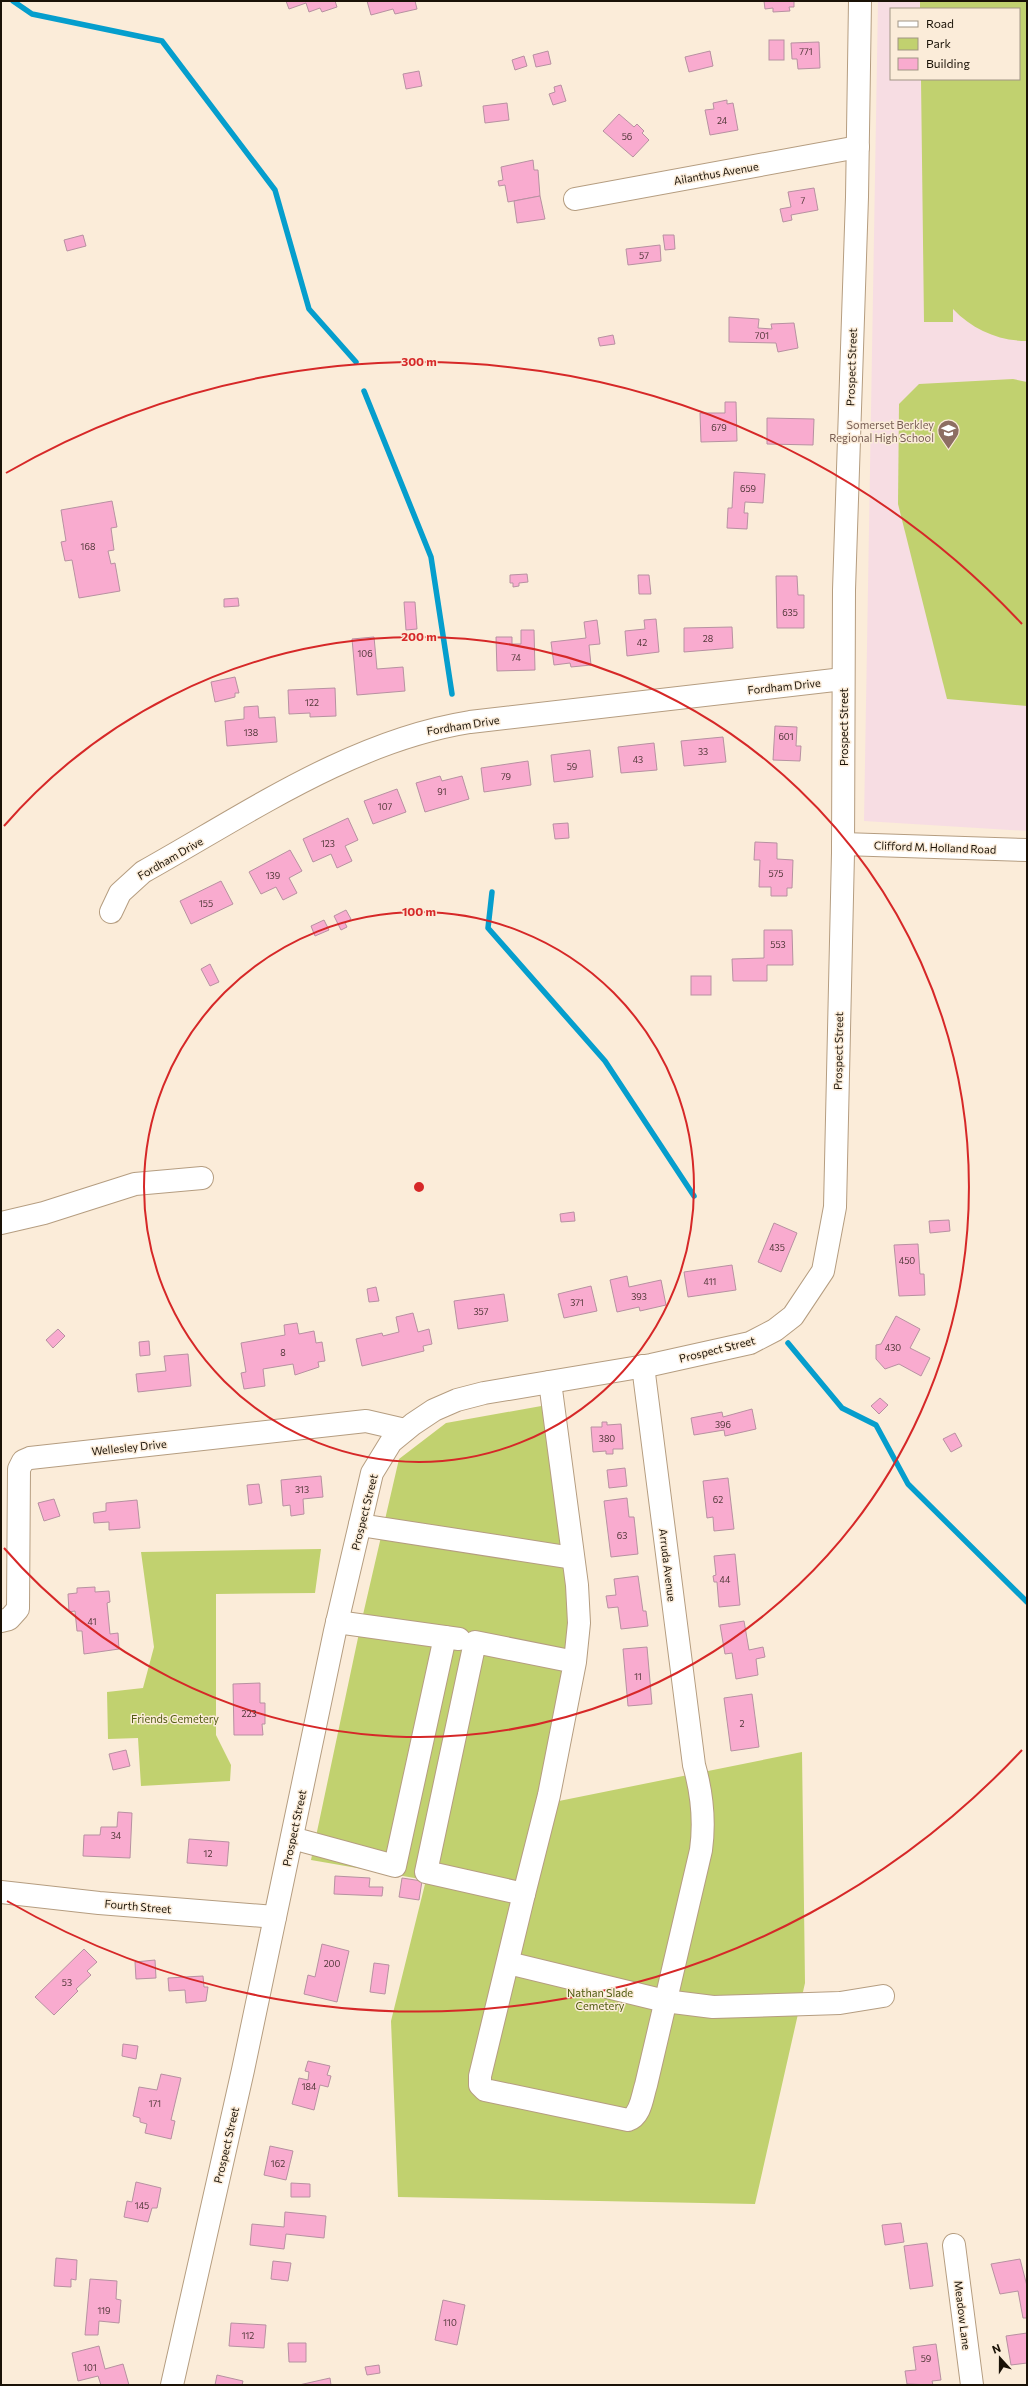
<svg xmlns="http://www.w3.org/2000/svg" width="1028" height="2386" viewBox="0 0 1028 2386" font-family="Commissioner,sans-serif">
  <rect width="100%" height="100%" fill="#fbecd9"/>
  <path fill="#f7dde3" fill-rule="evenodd" d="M878 1H1027V831L864 821ZM891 9H1019V79H891Z"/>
  <g fill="#c1d16f">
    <path d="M920 1H1027V341C999 341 973 330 953 309V322H924L921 79H1019V9H920Z"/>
    <path d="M1013 379 1027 382V706L947 699 898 504 899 404 919 384Z"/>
    <path d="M558 1403 584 1609 587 1656 554 1802 802 1752 805 1983 755 2204 398 2197 391 2021 426 1880 311 1860 362 1619 399 1459 446 1423Z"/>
    <path d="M321 1549 315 1593 216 1594V1735L231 1765 230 1781 141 1786 138 1738 108 1739 107 1692 143 1688 154 1647 141 1552Z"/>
  </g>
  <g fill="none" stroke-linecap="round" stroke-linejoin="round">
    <g stroke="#059ecd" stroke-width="5.5">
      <path d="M13 1 32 14 162 41 275 190 309 309 356 362"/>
      <path d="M364 391 431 557 452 694"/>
      <path d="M492 892 488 928 605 1061 694 1196"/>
      <path d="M788 1343 842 1408 876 1425 908 1484 1027 1602"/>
    </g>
  </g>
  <g fill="#f9abcf" stroke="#b791a1">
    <path d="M286 1H335L337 7 322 12 320 8 309 12 306 3 289 9Z"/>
    <path d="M367 1H415L417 9 395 14 393 9 371 15Z"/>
    <path d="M764 1H794V7H789L790 11 773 12V8L765 9Z"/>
    <rect x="769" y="40" width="15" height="20"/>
    <path d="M819 42 820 68 798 69 797 59H792L791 43Z"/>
    <path d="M548 51 551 64 536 67 533 55Z"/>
    <path d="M710 51 713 66 689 72 685 57Z"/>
    <path d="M524 56 527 66 515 70 512 60Z"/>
    <path d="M419 71 422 86 406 89 403 74Z"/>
    <path d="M561 85 566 101 553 105 549 94 555 92 554 87Z"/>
    <path d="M727 100V104L733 103 738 130 710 135 705 110 714 109 713 103Z"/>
    <path d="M507 103 509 120 485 123 483 106Z"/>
    <path d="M619 114 634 127 637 124 644 131 642 133 649 140 633 157 603 131Z"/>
    <path d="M533 160 534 170H538L540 196 508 202 505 185 499 186 498 181 503 180 501 167Z"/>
    <path d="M814 188 818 210 791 215 792 220 783 222 780 209 791 207 788 192Z"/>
    <path d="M540 196 545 219 517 223 514 201Z"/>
    <path d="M83 235 86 246 67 251 64 240Z"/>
    <path d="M663 235H674L675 249 665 250Z"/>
    <path d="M660 245 661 261 628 265 626 249Z"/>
    <path d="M729 317 759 319 758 328 772 329 771 324 794 323 798 348 778 352 776 343 729 342Z"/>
    <path d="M613 335 615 344 600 346 598 338Z"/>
    <path d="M725 402H736L737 441 701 442 700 413H725Z"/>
    <path d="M767 418 814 419 813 445 767 444Z"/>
    <path d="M734 472 765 474 763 503 745 502 744 513H748L747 529 727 528 728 508H732Z"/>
    <path d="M112 501 117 527 111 528 114 550 108 551 111 564 115 563 120 591 79 598 72 560 65 561 61 542 66 541 61 510Z"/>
    <path d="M527 574 528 582 519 583V586L513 587V583H510V575Z"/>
    <path d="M638 575H649L651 594H639Z"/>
    <path d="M776 576H797L798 595H804V628H777Z"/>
    <path d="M238 598 239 606 224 607V599Z"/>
    <path d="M404 602H415L417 629 406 630Z"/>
    <path d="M656 619 659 652 627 656 625 631 645 629 644 620Z"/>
    <path d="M597 620 600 644 589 645 591 665 571 667 570 663 554 665 551 642 586 638 584 622Z"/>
    <path d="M732 627 733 648 684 652V628Z"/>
    <path d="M521 630H534L535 670 497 671 496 637H512V644H521Z"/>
    <path d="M374 637 377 669 403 667 405 691 357 695 352 639Z"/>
    <path d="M235 677 239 693H235V697L215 702 211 682Z"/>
    <path d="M335 688 336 716 310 717V713L289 714 288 690Z"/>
    <path d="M258 706 259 718 275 717 277 742 227 746 225 721 244 719V707Z"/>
    <path d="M775 726 797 727 796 746H801L800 761 773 760Z"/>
    <path d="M723 737 726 762 684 766 681 741Z"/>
    <path d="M654 743 657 770 621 773 618 747Z"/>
    <path d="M590 750 593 777 554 782 551 755Z"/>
    <path d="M528 761 531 785 484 792 481 768Z"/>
    <path d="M440 776 442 781 462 776 469 799 425 812 416 783Z"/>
    <path d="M397 789 406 812 373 824 364 801Z"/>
    <path d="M348 818 358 840 345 846 352 861 337 868 331 854 313 862 303 839Z"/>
    <path d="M568 823 569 838 555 839 553 824Z"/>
    <path d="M755 842 777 843V859L793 860 792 888H787V896H771V887H759L760 860H754Z"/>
    <path d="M290 850 302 871 289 878 297 893 283 900 276 887 261 894 249 872Z"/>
    <path d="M221 881 233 904 191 924 180 901Z"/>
    <path d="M346 910 351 919 345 923 347 927 341 930 334 916Z"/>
    <path d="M324 920 329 930 315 936 311 926Z"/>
    <path d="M764 930H792L793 965H767V981H733L732 959 764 958Z"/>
    <path d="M210 964 219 982 210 986 201 969Z"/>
    <rect x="691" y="976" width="20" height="19"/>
    <path d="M574 1212 575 1221 561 1222 560 1214Z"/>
    <path d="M949 1220 950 1231 930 1233 929 1221Z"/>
    <path d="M774 1223 797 1233 781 1272 758 1262Z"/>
    <path d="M918 1244 920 1274H924L925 1295 899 1296 894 1245Z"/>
    <path d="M732 1265 736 1290 688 1297 684 1272Z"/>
    <path d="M627 1276 629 1287 661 1280 666 1305 640 1311 639 1307 617 1312 610 1280Z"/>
    <path d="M591 1286 597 1311 564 1318 558 1294Z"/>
    <path d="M376 1287 379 1301 369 1302 367 1289Z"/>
    <path d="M504 1294 508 1321 458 1329 454 1301Z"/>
    <path d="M413 1313 418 1332 429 1329 432 1344 423 1346 424 1351 362 1366 356 1339 382 1333 383 1336 399 1332 396 1317Z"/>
    <path d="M896 1316 920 1329 910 1348 930 1358 921 1376 899 1364 885 1369 876 1359V1345L881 1344Z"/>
    <path d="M297 1323 299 1334 314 1331 316 1343 322 1342 325 1361 318 1362 319 1367 295 1375 293 1364 263 1369 265 1386 244 1389 241 1373 246 1372 241 1343 285 1335 284 1325Z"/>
    <path d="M58 1329 65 1336 53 1348 46 1340Z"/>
    <path d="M149 1341 150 1355 140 1356 139 1342Z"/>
    <path d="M188 1354 191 1386 138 1392 136 1374 166 1371 164 1356Z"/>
    <path d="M880 1398 888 1405 879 1414 871 1406Z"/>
    <path d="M752 1409 756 1429 725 1436 724 1430 694 1435 691 1418 722 1412 723 1417Z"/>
    <path d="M602 1422H607V1425L621 1424 623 1449H613V1454H606V1451L593 1452 591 1427H602Z"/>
    <path d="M955 1433 962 1446 951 1452 943 1439Z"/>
    <path d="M625 1468 627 1486 609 1488 607 1470Z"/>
    <path d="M321 1476 323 1497 303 1499 304 1514 291 1516 290 1505 283 1506 281 1480Z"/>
    <path d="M728 1478 734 1529 714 1531 713 1517 707 1518 703 1481Z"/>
    <path d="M259 1484 262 1503 249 1505 247 1485Z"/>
    <path d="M627 1498 629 1517H634L638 1554 611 1557 604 1501Z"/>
    <path d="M54 1499 60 1516 44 1521 38 1503Z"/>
    <path d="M137 1500 140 1528 109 1530V1522L94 1523 93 1513 106 1511V1503Z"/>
    <path d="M735 1554 740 1605 719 1607 717 1582H714L713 1576 716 1575 714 1556Z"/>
    <path d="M638 1576 643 1611H646L648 1626 621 1629 618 1607 608 1608 606 1596 616 1595 614 1579Z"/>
    <path d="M95 1587V1592L109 1591 110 1602 107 1603 110 1634 118 1633 119 1649 84 1654 82 1631H77L75 1611 69 1612 68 1594 77 1593V1588Z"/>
    <path d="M744 1621 749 1650 763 1647 765 1657 756 1659 758 1675 736 1679 732 1653 725 1654 720 1625Z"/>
    <path d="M647 1647 652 1704 628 1706 623 1649Z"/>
    <path d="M260 1683V1703H265V1724H262L263 1735H234L233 1684Z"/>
    <path d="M752 1694 759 1747 731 1751 724 1698Z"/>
    <path d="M126 1750 130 1766 113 1770 109 1754Z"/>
    <path d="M118 1812 132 1813 130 1858 83 1856 84 1835H100L101 1827H117Z"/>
    <path d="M189 1839 229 1842 227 1866 187 1863Z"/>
    <path d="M335 1876 370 1878 369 1887H383L382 1896 334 1894Z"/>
    <path d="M402 1878 422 1881 419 1900 399 1897Z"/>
    <path d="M322 1944 349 1951 337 2002 304 1994 308 1975 315 1977Z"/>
    <path d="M84 1949 97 1962 87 1971 91 1975 76 1989 78 1991 54 2015 35 1997Z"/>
    <path d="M155 1960 156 1978 136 1979 135 1962Z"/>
    <path d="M374 1963 389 1965 385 1994 370 1992Z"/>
    <path d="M203 1976 204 1987H208L206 2001 186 2003 185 1990 169 1991 168 1978Z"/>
    <path d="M123 2044 138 2046 136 2059 122 2056Z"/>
    <path d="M308 2061 330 2066 327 2075 331 2076 328 2087 320 2085 314 2110 292 2104 299 2078 308 2080 309 2072 305 2071Z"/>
    <path d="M161 2074 181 2078 171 2120 175 2121 171 2139 145 2133 147 2124 140 2122V2118L133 2116 139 2087 157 2090Z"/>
    <path d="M270 2146 293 2151 286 2180 264 2175Z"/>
    <path d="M136 2182 161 2188 157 2208H152L148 2222 124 2217 127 2201 132 2202Z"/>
    <path d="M291 2183 310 2184V2197H291Z"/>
    <path d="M285 2212 326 2216 324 2238 286 2234 284 2249 250 2245 252 2224 284 2227Z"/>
    <path d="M901 2223 904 2242 885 2245 882 2225Z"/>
    <path d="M927 2243 933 2286 910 2289 904 2246Z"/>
    <path d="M56 2258 77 2260 76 2280 71 2279V2287L54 2286Z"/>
    <path d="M1020 2259 1027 2286V2318H1023L1018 2291 1000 2294 991 2264Z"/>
    <path d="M273 2261 291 2263 288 2281 271 2279Z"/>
    <path d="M90 2279 117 2281 116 2299 121 2300 119 2323 99 2321 98 2335H85Z"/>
    <path d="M443 2300 465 2305 457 2345 435 2340Z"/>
    <path d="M231 2323 266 2325 264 2348 229 2346Z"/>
    <path d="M1027 2333V2363L1011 2365 1006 2336Z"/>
    <path d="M288 2343H306V2362H289Z"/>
    <path d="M936 2344 941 2380 932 2381 933 2385 907 2384 905 2371 916 2370 913 2347Z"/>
    <path d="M99 2346 105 2369 123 2364 129 2385H101L98 2376 78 2381 72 2353Z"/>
    <path d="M379 2365 380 2373 367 2375 365 2367Z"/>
    <path d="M217 2375 243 2381 242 2385H215Z"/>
    <path d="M330 2378 331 2385H299Z"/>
  </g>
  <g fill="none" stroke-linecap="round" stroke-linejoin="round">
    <defs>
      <g id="minor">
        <path d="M575 199 858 147"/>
        <path d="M843 844 1027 850"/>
        <path d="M111 912 120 893 143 872C247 814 351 741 470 722L843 679"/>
        <path d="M1 1223 44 1213 135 1184 202 1178"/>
        <path d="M550 1382 577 1585 579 1623 575 1662 549 1795 524 1894 426 1872 475 1642 575 1662"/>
        <path d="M360 1525 573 1558"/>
        <path d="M1 1621 9 1619 18 1609 19 1469 23 1461 30 1458 366 1421 405 1430"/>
        <path d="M337 1622 459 1639"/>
        <path d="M292 1838 395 1866 445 1637"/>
        <path d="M1 1892 99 1903 275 1917"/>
        <path d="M524 1894 480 2076V2085L485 2090 628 2120C641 2116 642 2097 646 2085L701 1850C705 1821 702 1793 694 1765L643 1366"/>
        <path d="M508 1963 665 2001 713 2007 840 2003 883 1996"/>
        <path d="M954 2245 972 2385"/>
        <path d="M172 2385 243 2070 335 1631 372 1473 391 1442 413 1424 434 1410 457 1400 484 1393 651 1365 750 1343 775 1330 793 1316 823 1271 835 1207 843 853 844 590 857 197 860 1"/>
      </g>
    </defs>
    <use href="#minor" stroke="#b59d80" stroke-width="24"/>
    <use href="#minor" stroke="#fff" stroke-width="22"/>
  </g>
  <g fill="none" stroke="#d62828" stroke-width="2">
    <circle cx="419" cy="1187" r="275"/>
    <path d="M4 826A550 550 0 1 1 4 1548"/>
    <path d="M1022 1750A825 825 0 0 1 7 1901M6 473A825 825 0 0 1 1022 624"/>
  </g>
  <defs>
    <symbol id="school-pin" viewBox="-11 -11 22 30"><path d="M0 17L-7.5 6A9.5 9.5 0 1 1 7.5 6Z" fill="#8d6e63" stroke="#fbecd9"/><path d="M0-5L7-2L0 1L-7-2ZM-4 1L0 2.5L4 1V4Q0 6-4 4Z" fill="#fff"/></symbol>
  </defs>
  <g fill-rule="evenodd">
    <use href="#school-pin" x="936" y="418" width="25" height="34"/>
  </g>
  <g text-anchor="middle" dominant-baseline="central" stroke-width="3" stroke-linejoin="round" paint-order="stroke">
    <g font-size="9" fill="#523839">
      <text x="806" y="51">771</text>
      <text x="722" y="120">24</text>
      <text x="627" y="136">56</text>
      <text x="803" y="200">7</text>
      <text x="644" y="255">57</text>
      <text x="762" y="335">701</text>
      <text x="719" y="427">679</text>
      <text x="748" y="488">659</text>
      <text x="88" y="546">168</text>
      <text x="790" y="612">635</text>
      <text x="708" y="638">28</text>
      <text x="642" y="642">42</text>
      <text x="365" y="653">106</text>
      <text x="516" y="657">74</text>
      <text x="312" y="702">122</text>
      <text x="251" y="732">138</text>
      <text x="786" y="736">601</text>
      <text x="703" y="751">33</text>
      <text x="638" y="759">43</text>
      <text x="572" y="766">59</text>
      <text x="506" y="776">79</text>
      <text x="442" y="791">91</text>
      <text x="385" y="806">107</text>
      <text x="328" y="843">123</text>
      <text x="776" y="873">575</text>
      <text x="273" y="875">139</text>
      <text x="206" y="903">155</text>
      <text x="778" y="944">553</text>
      <text x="777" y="1247">435</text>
      <text x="907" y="1260">450</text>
      <text x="710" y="1281">411</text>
      <text x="639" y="1296">393</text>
      <text x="577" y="1302">371</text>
      <text x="481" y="1311">357</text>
      <text x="893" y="1347">430</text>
      <text x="283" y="1352">8</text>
      <text x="723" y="1424">396</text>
      <text x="607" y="1438">380</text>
      <text x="302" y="1489">313</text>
      <text x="718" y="1499">62</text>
      <text x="622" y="1535">63</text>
      <text x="725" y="1579">44</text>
      <text x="92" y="1621">41</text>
      <text x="638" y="1676">11</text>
      <text x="249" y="1713">223</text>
      <text x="742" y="1723">2</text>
      <text x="116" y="1835">34</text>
      <text x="208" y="1853">12</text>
      <text x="332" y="1963">200</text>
      <text x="67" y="1982">53</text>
      <text x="309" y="2086">184</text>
      <text x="155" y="2103">171</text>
      <text x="278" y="2163">162</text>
      <text x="142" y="2205">145</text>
      <text x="104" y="2310">119</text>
      <text x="450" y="2322">110</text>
      <text x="248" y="2335">112</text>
      <text x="926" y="2358">59</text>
      <text x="90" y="2367">101</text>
    </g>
    <g font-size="11" fill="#1a1207" stroke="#fbecd9">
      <text transform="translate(716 173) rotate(-10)">Ailanthus Avenue</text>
      <text transform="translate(851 367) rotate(-88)">Prospect Street</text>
      <text transform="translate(784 686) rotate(-6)">Fordham Drive</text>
      <text transform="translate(463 725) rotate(-9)">Fordham Drive</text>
      <text transform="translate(843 727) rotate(-90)">Prospect Street</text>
      <text transform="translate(935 847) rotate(2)">Clifford M. Holland Road</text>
      <text transform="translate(170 858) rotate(-30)">Fordham Drive</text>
      <text transform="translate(838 1051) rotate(-89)">Prospect Street</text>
      <text transform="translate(717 1349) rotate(-14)">Prospect Street</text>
      <text transform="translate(129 1447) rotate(-6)">Wellesley Drive</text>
      <text transform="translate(364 1512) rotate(-76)">Prospect Street</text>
      <text transform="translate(668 1565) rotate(83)">Arruda Avenue</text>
      <text transform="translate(294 1828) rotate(-78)">Prospect Street</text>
      <text transform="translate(138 1906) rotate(5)">Fourth Street</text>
      <text transform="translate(226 2145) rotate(-77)">Prospect Street</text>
      <text transform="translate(963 2315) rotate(83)">Meadow Lane</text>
    </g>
    <g font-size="11" fill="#785e54" stroke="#fbecd9" text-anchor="end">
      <text x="934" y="424">Somerset Berkley<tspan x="934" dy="13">Regional High School</tspan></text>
    </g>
    <g font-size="11" fill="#515b11" stroke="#fbecd9">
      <text x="175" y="1718">Friends Cemetery</text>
      <text x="600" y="1992">Nathan Slade<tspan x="600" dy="13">Cemetery</tspan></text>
    </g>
  </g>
  <circle cx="419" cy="1187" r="6" fill="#d62828" stroke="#fbecd9" stroke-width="2"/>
  <g font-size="12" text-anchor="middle" font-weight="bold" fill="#d62828" stroke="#fbecd9" stroke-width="3" stroke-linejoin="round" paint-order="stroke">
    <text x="419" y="366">300 m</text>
    <text x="419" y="641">200 m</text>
    <text x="419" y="916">100 m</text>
  </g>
  <rect width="1028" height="2386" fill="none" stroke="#1a1207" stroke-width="4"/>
  <rect x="890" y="8" width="130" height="72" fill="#fbecd9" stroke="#a19585"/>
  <rect x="898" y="21" width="20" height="6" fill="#ffffff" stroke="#a19585"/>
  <text x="926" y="28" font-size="12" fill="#1a1207">Road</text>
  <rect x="898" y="38" width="20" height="12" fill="#c1d16f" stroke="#a19585"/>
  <text x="926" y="48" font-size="12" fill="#1a1207">Park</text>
  <rect x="898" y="58" width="20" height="12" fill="#f9abcf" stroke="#a19585"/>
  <text x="926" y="68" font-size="12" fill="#1a1207">Building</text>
  <g transform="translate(1000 2358) rotate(339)" stroke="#fbecd9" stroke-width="3" paint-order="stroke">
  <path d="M0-3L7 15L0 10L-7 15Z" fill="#1a1207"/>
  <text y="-6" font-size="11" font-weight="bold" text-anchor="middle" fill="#1a1207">N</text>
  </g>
</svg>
